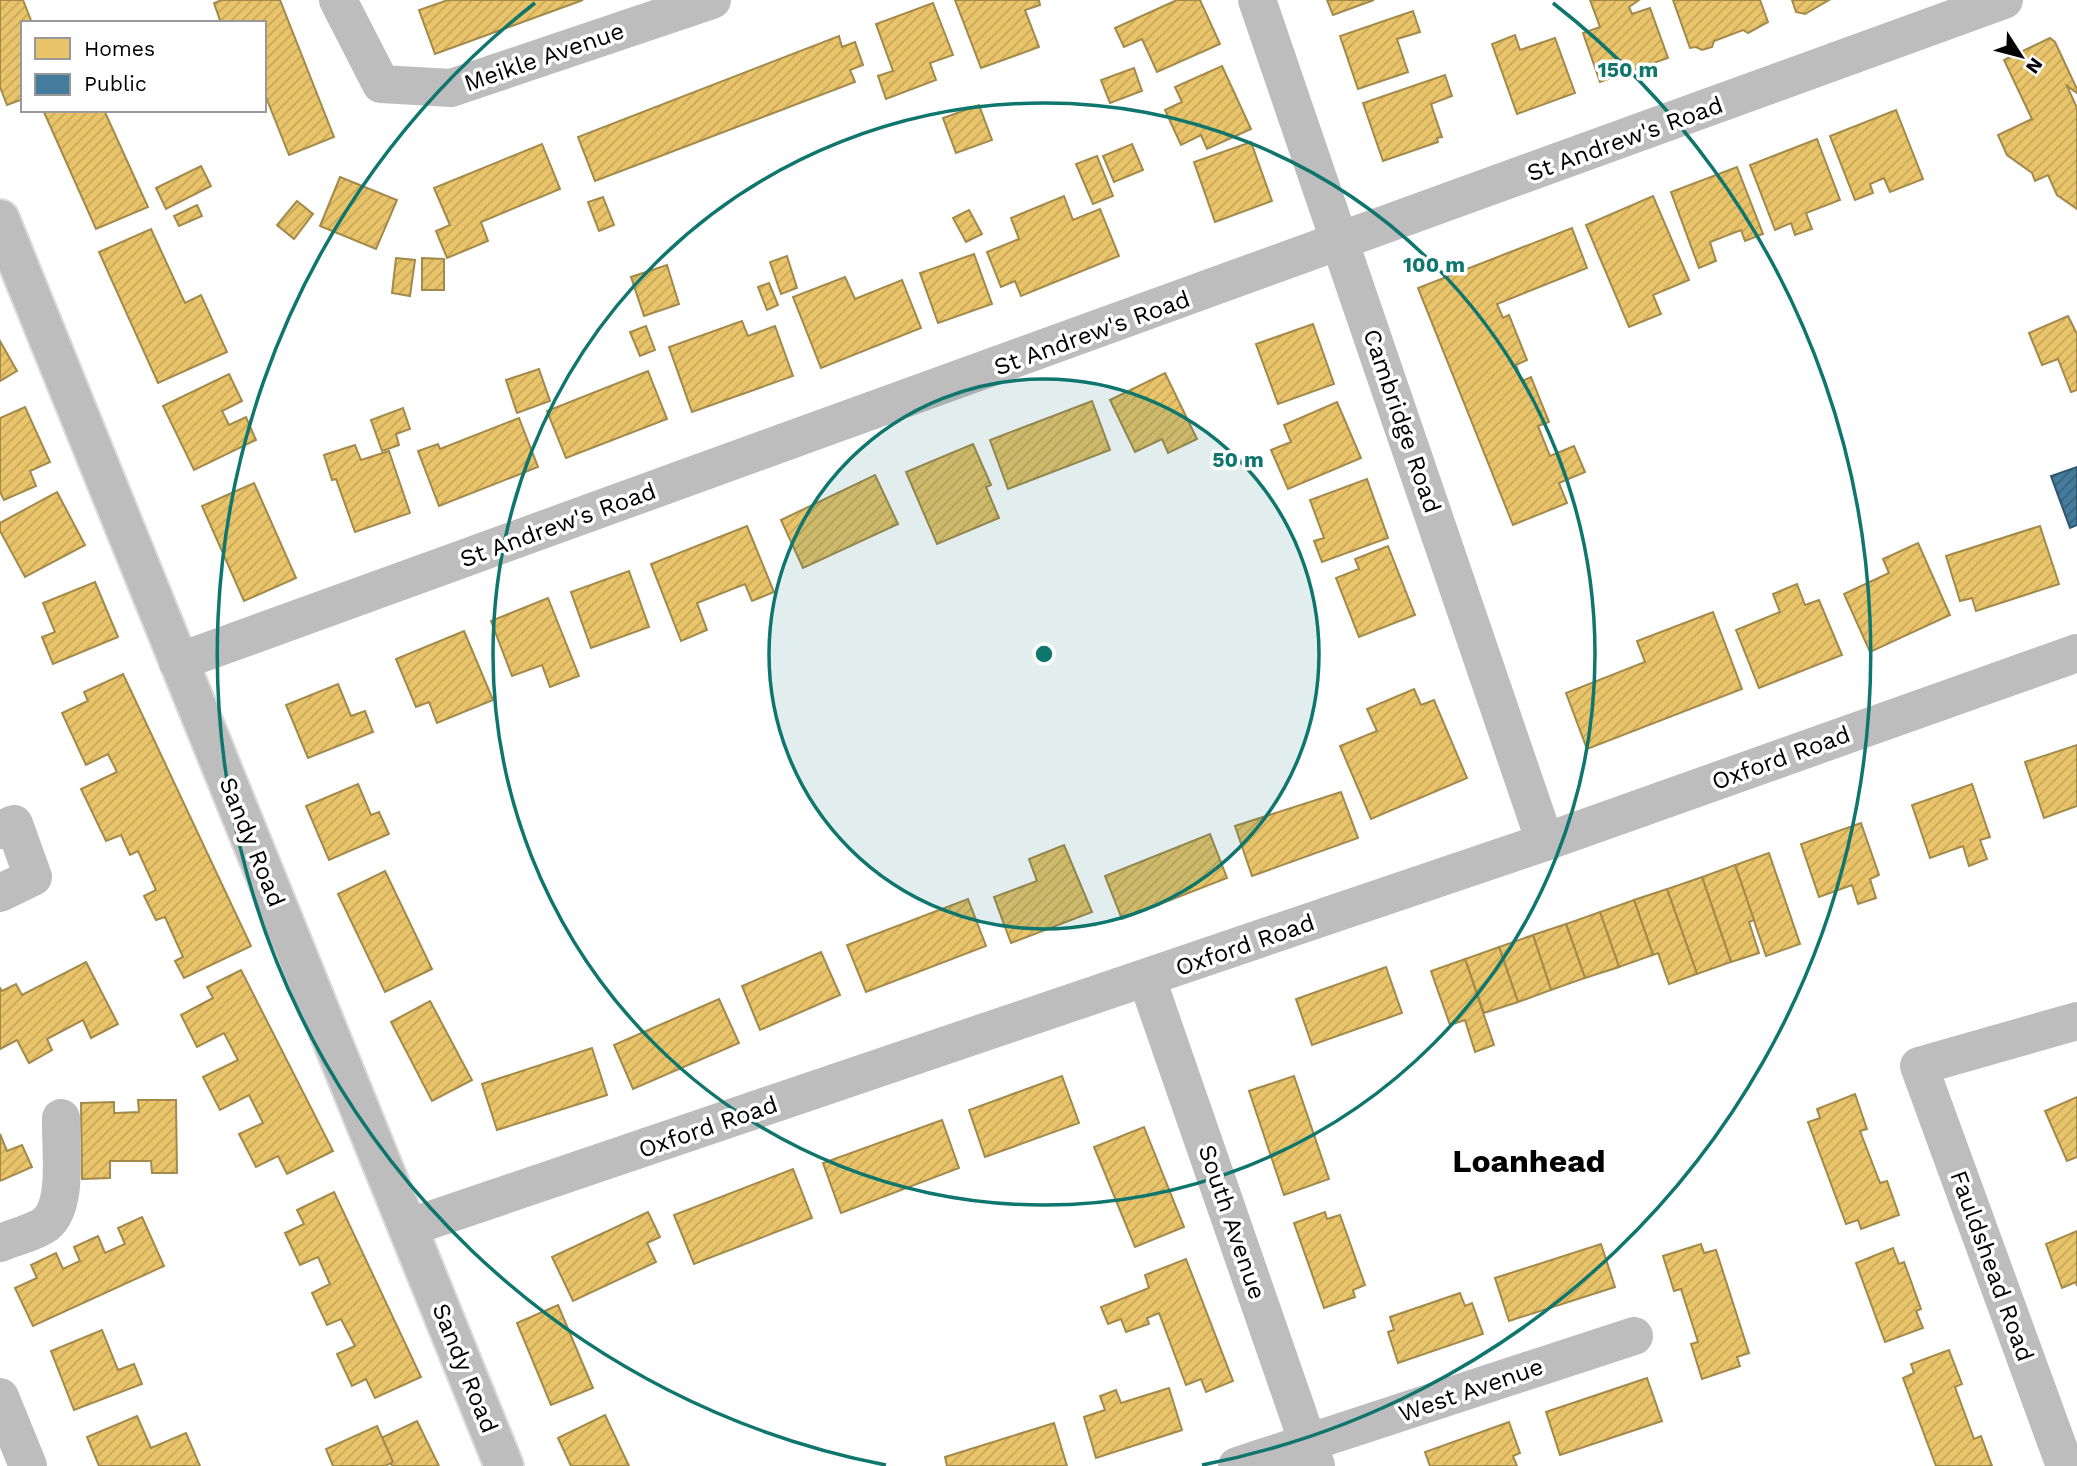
<svg xmlns="http://www.w3.org/2000/svg" width="2077" height="1466" viewBox="0 0 2077 1466" font-family="'Work Sans',sans-serif">
  <defs>
    <pattern id="homes-hatch" width="6" height="6" patternUnits="userSpaceOnUse" patternTransform="scale(1.75)"><rect width="6" height="6" fill="#e9c46a"/><path d="M-1 1l2-2M0 6l6-6M5 7l2-2" fill="none" stroke="#c6a75a"/></pattern>
    <pattern id="public-hatch" width="6" height="6" patternUnits="userSpaceOnUse" patternTransform="scale(1.75)"><rect width="6" height="6" fill="#457b9d"/><path d="M-1 1l2-2M0 6l6-6M5 7l2-2" fill="none" stroke="#37627e"/></pattern>
  </defs>
  <rect width="100%" height="100%" fill="#fff"/>
  <g fill="url(#homes-hatch)" stroke="#a3894a" stroke-width="2">
    <path d="M0 0H23L32 23H23V99L7 105 0 87Z"/>
    <path d="M222 0H280L334 137 289 155 264 92V23H221L214 3Z"/>
    <path d="M448 0H583L435 54 419 10Z"/>
    <path d="M955 0H1039L1040 5 1025 10 1039 47 981 68Z"/>
    <path d="M1177 0H1200L1220 44 1157 72 1142 39 1124 47 1115 28Z"/>
    <path d="M1327 0H1374L1333 15Z"/>
    <path d="M1590 0H1639L1629 7 1632 14 1650 8 1668 58 1600 82 1583 33 1600 27Z"/>
    <path d="M1673 0H1760L1768 22 1748 33 1743 30 1714 41 1712 47 1702 50 1696 47 1690 48Z"/>
    <path d="M1792 0H1829L1805 14 1796 12Z"/>
    <path d="M933 3 953 55 930 63 936 80 886 99 878 76 893 71 876 24Z"/>
    <path d="M1413 11 1420 32 1397 39 1408 72 1358 89 1340 36Z"/>
    <path d="M1515 35 1520 50 1555 38 1575 93 1517 114 1492 44Z"/>
    <path d="M839 36 842 47 855 42 863 65 850 70 855 82 595 181 578 137Z"/>
    <path d="M2050 38 2055 42 2077 89V93L2067 86 2077 108V209L2057 195 2048 175 2035 181 2032 173 2007 155 1998 135 2032 119 2004 60Z"/>
    <path d="M1222 66 1251 129 1207 149 1201 135 1181 145 1165 110 1182 102 1175 87Z"/>
    <path d="M1134 68 1142 91 1110 103 1101 80Z"/>
    <path d="M1445 75 1452 96 1431 104 1442 137 1437 138 1438 142 1383 161 1363 103Z"/>
    <path d="M979 105 992 140 956 153 943 118Z"/>
    <path d="M43 110H104L148 207 96 229Z"/>
    <path d="M1896 110 1923 179 1890 192 1884 178 1870 184 1873 193 1855 200 1830 136Z"/>
    <path d="M1817 139 1840 200 1806 213 1812 229 1795 235 1791 223 1775 230 1750 165Z"/>
    <path d="M1251 142 1272 201 1215 222 1194 162Z"/>
    <path d="M542 144 560 189 481 222 488 241 447 258 436 231 450 225 434 188Z"/>
    <path d="M1132 144 1143 170 1114 182 1103 156Z"/>
    <path d="M1097 156 1113 196 1093 204 1076 164Z"/>
    <path d="M201 166 211 186 166 209 156 188Z"/>
    <path d="M1737 167 1763 234 1745 241 1741 230 1710 242 1716 261 1699 268 1671 192Z"/>
    <path d="M340 177 397 200 376 249 320 226Z"/>
    <path d="M1064 196 1073 220 1100 209 1119 256 1021 296 1015 281 1001 287 987 252 1019 239 1011 218Z"/>
    <path d="M1653 196 1689 280 1653 295 1661 314 1629 327 1586 225Z"/>
    <path d="M603 197 614 225 599 231 588 202Z"/>
    <path d="M297 201 313 214 294 239 277 225Z"/>
    <path d="M197 205 202 216 179 226 174 216Z"/>
    <path d="M969 210 982 234 966 242 953 218Z"/>
    <path d="M1572 228 1587 268 1497 304 1503 318 1509 315 1527 360 1516 365 1522 381 1531 377 1549 422 1538 426 1550 456 1574 446 1585 472 1559 483 1567 503 1513 525 1418 288Z"/>
    <path d="M151 229 185 303 201 295 227 352 158 383 99 252Z"/>
    <path d="M974 254 992 304 938 323 920 273Z"/>
    <path d="M787 256 797 288 781 294 770 262Z"/>
    <path d="M396 258 415 260 410 296 392 293Z"/>
    <path d="M422 258 444 259V290H422Z"/>
    <path d="M667 265 679 304 644 316 631 277Z"/>
    <path d="M845 277 855 299 902 280 921 328 821 368 793 297Z"/>
    <path d="M769 283 778 305 767 310 758 287Z"/>
    <path d="M2068 316 2077 334V390L2071 392 2058 359 2042 365 2029 333Z"/>
    <path d="M742 321 748 336 775 326 793 376 692 412 669 347Z"/>
    <path d="M1313 324 1334 384 1278 404 1256 344Z"/>
    <path d="M646 326 655 350 640 356 630 332Z"/>
    <path d="M0 341 17 371 0 381Z"/>
    <path d="M539 369 550 401 517 413 506 380Z"/>
    <path d="M648 371 667 419 566 458 547 411Z"/>
    <path d="M1165 373 1197 439 1168 453 1162 439 1135 452 1110 400Z"/>
    <path d="M229 374 242 401 222 411 229 425 246 417 256 440 194 470 163 406Z"/>
    <path d="M1092 401 1110 450 1008 489 990 440Z"/>
    <path d="M1337 402 1361 458 1288 489 1271 450 1291 442 1284 425Z"/>
    <path d="M25 407 50 462 30 471 36 486 4 500 0 492V418Z"/>
    <path d="M403 408 410 429 396 434 399 445 382 451 371 420Z"/>
    <path d="M519 418 538 467 439 506 418 451 438 444 440 449Z"/>
    <path d="M973 444 991 485 986 487 999 518 937 544 906 472Z"/>
    <path d="M355 445 361 460 389 451 410 513 355 532 336 479 332 480 324 455Z"/>
    <path d="M875 475 898 524 803 568 781 520Z"/>
    <path d="M1367 479 1388 538 1322 562 1314 541 1324 538 1310 500Z"/>
    <path d="M254 483 296 578 244 601 202 506Z"/>
    <path d="M57 492 85 545 25 577 0 531V523Z"/>
    <path d="M747 526 774 592 752 601 745 584 697 603 707 630 681 641 651 564Z"/>
    <path d="M2040 526 2059 584 1976 611 1972 598 1960 601 1946 556Z"/>
    <path d="M1918 543 1950 615 1870 652 1844 594 1889 573 1883 559Z"/>
    <path d="M1388 546 1415 615 1359 637 1336 578 1359 569 1355 559Z"/>
    <path d="M629 571 649 627 591 648 571 592Z"/>
    <path d="M95 582 118 637 53 664 42 637 55 632 43 603Z"/>
    <path d="M1797 584 1805 605 1819 600 1842 655 1759 688 1736 630 1780 612 1773 594Z"/>
    <path d="M548 598 579 676 550 687 542 665 512 676 491 621Z"/>
    <path d="M1713 612 1742 689 1587 749 1566 693 1645 662 1637 641Z"/>
    <path d="M464 631 493 700 437 723 429 702 416 707 396 659Z"/>
    <path d="M123 674 251 946 184 978 175 961 183 957 165 917 156 920 144 896 156 890 138 851 130 855 121 835 106 841 81 789 117 772 108 754 86 765 62 713 88 701 84 692Z"/>
    <path d="M338 684 351 716 365 711 373 732 308 758 286 705Z"/>
    <path d="M1414 689 1421 705 1434 700 1467 778 1371 819 1340 746 1377 731 1367 709Z"/>
    <path d="M2077 745V806L2044 818 2025 762Z"/>
    <path d="M358 784 371 815 379 812 389 834 329 860 306 806Z"/>
    <path d="M1972 784 1990 837 1980 840 1987 859 1969 866 1963 846 1930 858 1912 805Z"/>
    <path d="M1341 792 1358 838 1252 876 1235 826Z"/>
    <path d="M1861 823 1879 875 1870 879 1876 898 1858 904 1852 885 1819 897 1801 844Z"/>
    <path d="M1210 834 1227 878 1122 919 1105 876Z"/>
    <path d="M1064 845 1092 912 1011 943 994 897 1037 881 1029 859Z"/>
    <path d="M1769 853 1800 944 1766 956 1735 865Z"/>
    <path d="M1735 865 1754 920 1749 922 1759 953 1731 962 1702 877Z"/>
    <path d="M385 871 432 969 385 992 338 894Z"/>
    <path d="M1702 877 1731 962 1697 974 1667 889Z"/>
    <path d="M1667 889 1697 974 1669 984 1658 953 1653 955 1634 900Z"/>
    <path d="M968 899 986 946 866 992 847 945Z"/>
    <path d="M1634 900 1653 955 1619 967 1600 912Z"/>
    <path d="M1600 912 1619 967 1585 978 1566 924Z"/>
    <path d="M1566 924 1585 978 1551 990 1533 935Z"/>
    <path d="M1533 935 1551 990 1518 1002 1499 947Z"/>
    <path d="M1499 947 1518 1002 1484 1013 1465 959Z"/>
    <path d="M821 952 840 995 760 1030 742 986Z"/>
    <path d="M1465 959 1494 1045 1475 1052 1465 1020 1450 1025 1431 971Z"/>
    <path d="M86 962 118 1024 91 1038 83 1020 47 1039 52 1050 29 1063 17 1040 0 1049V988L2 991 16 984 22 995Z"/>
    <path d="M1386 967 1402 1013 1312 1045 1296 999Z"/>
    <path d="M241 970 333 1151 287 1174 278 1156 256 1167 239 1134 263 1123 249 1095 220 1110 203 1077 238 1060 224 1033 197 1047 181 1015 213 998 207 987Z"/>
    <path d="M719 999 739 1043 633 1089 614 1045Z"/>
    <path d="M430 1001 472 1080 432 1101 391 1022Z"/>
    <path d="M592 1048 607 1095 497 1130 482 1084Z"/>
    <path d="M1062 1076 1079 1123 985 1157 969 1110Z"/>
    <path d="M1294 1076 1329 1179 1284 1195 1249 1091Z"/>
    <path d="M1855 1094 1867 1129 1860 1131 1880 1183 1887 1181 1899 1215 1861 1229 1858 1220 1846 1224 1808 1122 1820 1118 1817 1109Z"/>
    <path d="M2077 1097V1157L2067 1161 2045 1111Z"/>
    <path d="M138 1100H176L177 1173H152L151 1161H110V1178L82 1179 81 1103 114 1102V1113L139 1112Z"/>
    <path d="M942 1120 959 1168 841 1213 823 1163Z"/>
    <path d="M1144 1127 1184 1227 1135 1247 1094 1147Z"/>
    <path d="M0 1134 7 1151 22 1145 32 1167 0 1181Z"/>
    <path d="M793 1169 812 1218 694 1264 674 1215Z"/>
    <path d="M334 1192 421 1377 375 1398 366 1379 352 1386 337 1354 355 1346 341 1319 327 1325 312 1293 330 1284 318 1257 300 1265 285 1233 304 1224 297 1210Z"/>
    <path d="M648 1212 660 1237 647 1243 656 1262 573 1301 552 1257Z"/>
    <path d="M1325 1212 1327 1219 1340 1215 1365 1285 1353 1290 1355 1297 1324 1308 1294 1223Z"/>
    <path d="M142 1217 164 1266 33 1326 15 1288 37 1278 31 1265 56 1253 63 1269 80 1261 74 1247 98 1236 105 1253 125 1244 118 1228Z"/>
    <path d="M2077 1231V1286L2076 1282 2062 1288 2046 1244Z"/>
    <path d="M1601 1244 1615 1287 1509 1321 1495 1278Z"/>
    <path d="M1701 1244 1704 1253 1716 1250 1749 1353 1737 1357 1740 1366 1702 1379 1691 1344 1698 1342 1681 1289 1674 1291 1663 1256Z"/>
    <path d="M1893 1248 1899 1264 1904 1262 1921 1309 1916 1311 1923 1328 1885 1342 1856 1263Z"/>
    <path d="M1186 1259 1233 1381 1206 1392 1201 1379 1186 1385 1159 1313 1147 1318 1149 1324 1126 1332 1121 1319 1108 1324 1101 1307 1149 1288 1145 1275Z"/>
    <path d="M1460 1293 1465 1306 1472 1303 1483 1334 1398 1363 1388 1332 1394 1330 1390 1317Z"/>
    <path d="M558 1305 593 1388 551 1405 517 1323Z"/>
    <path d="M102 1330 118 1370 134 1364 142 1384 74 1410 51 1351Z"/>
    <path d="M1949 1350 1962 1384 1955 1387 1974 1439 1981 1436 1992 1466H1936L1903 1378 1914 1373 1911 1364Z"/>
    <path d="M1647 1378 1662 1421 1560 1455 1546 1412Z"/>
    <path d="M1169 1388 1182 1430 1096 1458 1084 1417 1105 1410 1100 1396 1116 1390 1121 1403Z"/>
    <path d="M605 1415 629 1466H571L558 1438Z"/>
    <path d="M137 1416 151 1448 186 1433 200 1466H99L87 1437Z"/>
    <path d="M417 1421 439 1466H392L379 1439Z"/>
    <path d="M1509 1422 1520 1453 1513 1456 1517 1466H1430L1425 1452Z"/>
    <path d="M1054 1423 1067 1466H947L945 1457Z"/>
    <path d="M377 1426 393 1462 385 1466H333L326 1449Z"/>
  </g>
  <path fill="url(#public-hatch)" stroke="#30566e" stroke-width="2" d="M2077 467V525L2070 528 2051 476Z"/>
  <g fill="none" stroke-linecap="round" stroke-linejoin="round">
    <defs>
      <path id="major" d="M0 219 504 1466"/>
    </defs>
    <use href="#major" stroke="#dbdbdb" stroke-width="42"/>
    <g stroke="#bdbdbd" stroke-width="38">
      <path d="M338 0 381 84 451 88 712 0"/>
      <path d="M1257 0 1545 842"/>
      <path d="M178 662 2004 0"/>
      <path d="M0 830 14 824 33 877 0 893"/>
      <path d="M1147 979 1316 1466"/>
      <path d="M410 1227 1545 842 2077 653"/>
      <path d="M0 1243C14 1237 34 1233 46 1224 69 1205 60 1147 61 1118"/>
      <path d="M0 1397 28 1466"/>
      <path d="M1237 1466 1634 1336"/>
      <path d="M2065 1466 1919 1066 2077 1021"/>
    </g>
    <use href="#major" stroke="#bdbdbd" stroke-width="38"/>
  </g>
  <circle cx="1044" cy="654" r="275" fill="#0f766e" fill-opacity=".12"/>
  <g fill="none" stroke="#0f766e" stroke-width="3.5">
    <circle cx="1044" cy="654" r="275"/>
    <circle cx="1044" cy="654" r="551"/>
    <path d="M886 1465A826 826 0 0 1 535 3M1553 3A826 826 0 0 1 1202 1465"/>
  </g>
  <g text-anchor="middle" dominant-baseline="central" stroke-width="7" stroke-linejoin="round" paint-order="stroke">
    <g font-size="24" fill="#000" stroke="#fff">
      <text transform="translate(544 57) rotate(-19)">Meikle Avenue</text>
      <text transform="translate(1625 139) rotate(-20)">St Andrew's Road</text>
      <text transform="translate(1092 333) rotate(-20)">St Andrew's Road</text>
      <text transform="translate(1402 421) rotate(71)">Cambridge Road</text>
      <text transform="translate(558 525) rotate(-20)">St Andrew's Road</text>
      <text transform="translate(1781 758) rotate(-20)">Oxford Road</text>
      <text transform="translate(252 842) rotate(68)">Sandy Road</text>
      <text transform="translate(1245 945) rotate(-19)">Oxford Road</text>
      <text transform="translate(708 1127) rotate(-19)">Oxford Road</text>
      <text transform="translate(1232 1222) rotate(71)">South Avenue</text>
      <text transform="translate(1992 1266) rotate(70)">Fauldshead Road</text>
      <text transform="translate(465 1368) rotate(68)">Sandy Road</text>
      <text transform="translate(1471 1390) rotate(-19)">West Avenue</text>
    </g>
    <g font-size="32" font-weight="bold" fill="#000" stroke="#fff">
      <text x="1529" y="1161">Loanhead</text>
    </g>
  </g>
  <circle cx="1044" cy="654" r="10" fill="#0f766e" stroke="#fff" stroke-width="3.5"/>
  <g font-size="21" text-anchor="middle" font-weight="bold" fill="#0f766e" stroke="#fff" stroke-width="7" stroke-linejoin="round" paint-order="stroke">
    <text x="1628" y="77">150 m</text>
    <text x="1434" y="272">100 m</text>
    <text x="1238" y="467">50 m</text>
  </g>
  <rect x="21" y="21" width="245" height="91" fill="#ffffff" stroke="#999999" stroke-width="2"/>
  <rect x="35" y="38" width="35" height="21" fill="#e9c46a" stroke="#999999" stroke-width="2"/>
  <text x="84" y="56" font-size="21" fill="#000000">Homes</text>
  <rect x="35" y="74" width="35" height="21" fill="#457b9d" stroke="#999999" stroke-width="2"/>
  <text x="84" y="91" font-size="21" fill="#000000">Public</text>
  <g transform="translate(2021 56) rotate(126)" stroke="#ffffff" stroke-width="5" paint-order="stroke">
  <path d="M0-5L12 26L0 18L-12 26Z" fill="#000000"/>
  <text y="-10" font-size="19" font-weight="bold" text-anchor="middle" fill="#000000">N</text>
  </g>
</svg>
